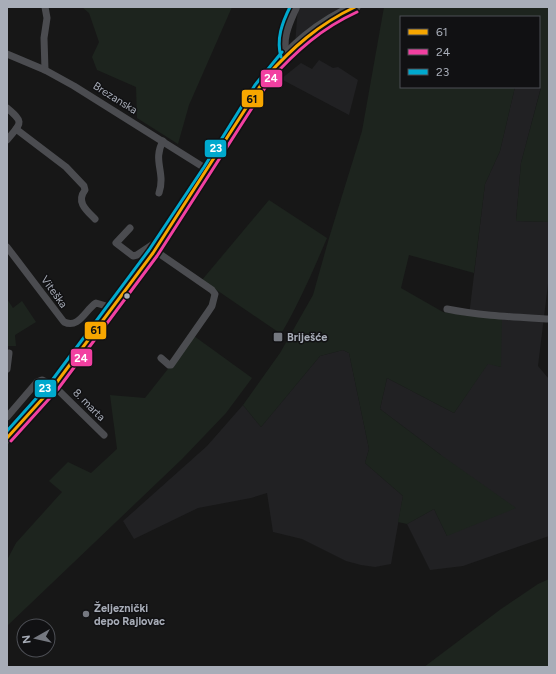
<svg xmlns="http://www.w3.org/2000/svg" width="556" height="674" viewBox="0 0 556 674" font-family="Figtree,sans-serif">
  <rect width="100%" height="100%" fill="#171717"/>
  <g fill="#212123">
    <path d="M298 7H345L295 44Z"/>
    <path d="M319 60 333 68 338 67 358 80 349 115 281 79 301 63 312 69Z"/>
    <path d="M539 86 541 87 521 163 516 221 549 222V276L538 366 549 379V536L463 566 430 570 407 524 434 509 447 536 441 455 380 409 387 378 454 413 488 363 501 367 469 316 485 184 500 151 515 87Z"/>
    <path d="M343 350 349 353 369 449 365 463 403 496 391 564 375 567 361 565 346 561 302 539 273 532 267 493 251 498 198 508 134 539 123 521 207 446 243 405 261 427 320 356Z"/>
  </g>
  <g fill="#1d241e">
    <path d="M82 7H232L189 105 178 144 137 118 136 87 97 70 92 57 99 42 89 13Z"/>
    <path d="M384 7H549V222L516 221 521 163 541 88 539 86V17H401V87H515L500 151 485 184 474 273 409 255 401 288 443 312 469 316 502 317 501 367 488 364 454 413 387 378 380 409 441 455 516 508 447 536 434 509 407 524 398 522 403 496 365 463 369 449 349 353 343 350 320 356 261 427 243 405 280 353 313 295 329 238 362 131Z"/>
    <path d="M269 200 327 238C313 271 299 303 281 334L202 280Z"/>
    <path d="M7 299 13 308 22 301 36 322 15 335 16 346H7Z"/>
    <path d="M194 336 252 378 226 413 182 459 7 626V560L16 543 62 492 49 481 68 462 91 473 117 449 110 395 145 398Z"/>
    <path d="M549 579V667H424L501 609 538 584Z"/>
  </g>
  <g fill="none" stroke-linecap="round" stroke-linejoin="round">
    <g stroke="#4b4c50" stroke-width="7">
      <path d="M45 7 47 18 44 38 45 70"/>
      <path d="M7 54 45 70 74 86 208 170"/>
      <path d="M7 108C25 123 21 123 7 140"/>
      <path d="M16 129 66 167 84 186 85 190C76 202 86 210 95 219"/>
      <path d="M159 193C166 172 152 161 163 141"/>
      <path d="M130 228 116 243 133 256 137 255 158 241"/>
      <path d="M7 247 64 322C79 329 85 310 96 303L113 308"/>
      <path d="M154 250 212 290 215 294 212 306 208 312 171 365H169L161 358"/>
      <path d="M447 309C481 316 515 317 549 319"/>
      <path d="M7 369 9 353"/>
      <path d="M7 417 37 382 42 380 54 386 104 435"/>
    </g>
    <path stroke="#4a4a4e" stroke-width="10" d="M286 55C279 40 289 21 295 7"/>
    <path stroke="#4d4f52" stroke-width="11" d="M7 438 54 386 153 253 266 77C292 47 318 23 355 7"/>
    <defs>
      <path id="bus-1" d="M7 438 54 386 153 253 266 77C292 48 319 24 355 7"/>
      <path id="bus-2" d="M11 441 58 389 157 256 270 80C296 51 322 28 357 12"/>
      <g id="bus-3">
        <path d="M281 57C276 39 282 23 290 7"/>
        <path d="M7 431 50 383 149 250 204 167 255 85 282 52"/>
      </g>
    </defs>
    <use href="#bus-1" stroke="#111113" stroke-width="6"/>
    <use href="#bus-2" stroke="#111113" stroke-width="6"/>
    <use href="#bus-3" stroke="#111113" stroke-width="6"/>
    <use href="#bus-1" stroke="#f7a600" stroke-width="3"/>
    <use href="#bus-2" stroke="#f240a1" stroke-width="3"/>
    <use href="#bus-3" stroke="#00a9ce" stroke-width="3"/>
  </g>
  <circle fill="#a8adb8" stroke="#111113" stroke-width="1.5" cx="127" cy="296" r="3.5"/>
  <g fill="#757880" stroke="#111113" stroke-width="1.5">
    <rect x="273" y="332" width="10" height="10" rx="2"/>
    <circle cx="86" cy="614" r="4"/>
  </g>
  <g text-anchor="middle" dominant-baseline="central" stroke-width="3" stroke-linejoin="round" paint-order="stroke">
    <g font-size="11" fill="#a8adb8" stroke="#111113">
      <text transform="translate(115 98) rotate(32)">Brezanska</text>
      <text transform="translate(54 292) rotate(54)">Viteška</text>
      <text transform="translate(89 405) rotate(45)">8. marta</text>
    </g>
    <g font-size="11" font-weight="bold" fill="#a8adb8" stroke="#111113" text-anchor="start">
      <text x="287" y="337">Briješće</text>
      <text x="94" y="608">Željeznički<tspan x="94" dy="13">depo Rajlovac</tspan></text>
    </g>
  </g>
  <g stroke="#111113" stroke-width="1.5">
    <rect x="260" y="69" width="23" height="19" rx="4" fill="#f240a1"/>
    <rect x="241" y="89" width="23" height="19" rx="4" fill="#f7a600"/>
    <rect x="204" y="139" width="23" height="19" rx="4" fill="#00a9ce"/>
    <rect x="84" y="321" width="23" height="19" rx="4" fill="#f7a600"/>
    <rect x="70" y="348" width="23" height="19" rx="4" fill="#f240a1"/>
    <rect x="34" y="379" width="23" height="19" rx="4" fill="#00a9ce"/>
  </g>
  <g font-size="11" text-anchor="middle" font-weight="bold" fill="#fff">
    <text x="271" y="82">24</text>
    <text x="216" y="152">23</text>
    <text x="81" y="362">24</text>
    <text x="45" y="392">23</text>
  </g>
  <g font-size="11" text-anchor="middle" font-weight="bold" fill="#111">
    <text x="252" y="103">61</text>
    <text x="96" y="334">61</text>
  </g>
  <rect width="556" height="674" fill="none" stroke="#a8adb8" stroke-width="16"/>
  <rect x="400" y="16" width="140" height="72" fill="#111113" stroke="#4d4f55"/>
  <rect x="408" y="29" width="20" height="6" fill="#f7a600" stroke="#4d4f55"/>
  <text x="436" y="36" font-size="12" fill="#a8adb8">61</text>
  <rect x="408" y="49" width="20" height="6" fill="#f240a1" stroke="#4d4f55"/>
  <text x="436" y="56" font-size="12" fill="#a8adb8">24</text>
  <rect x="408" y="69" width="20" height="6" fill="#00a9ce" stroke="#4d4f55"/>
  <text x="436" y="76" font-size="12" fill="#a8adb8">23</text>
  <g transform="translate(36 638) rotate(262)"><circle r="19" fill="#111113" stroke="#4d4f55"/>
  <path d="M0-3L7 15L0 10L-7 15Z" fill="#757880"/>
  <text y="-6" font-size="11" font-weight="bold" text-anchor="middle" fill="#a8adb8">N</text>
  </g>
</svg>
